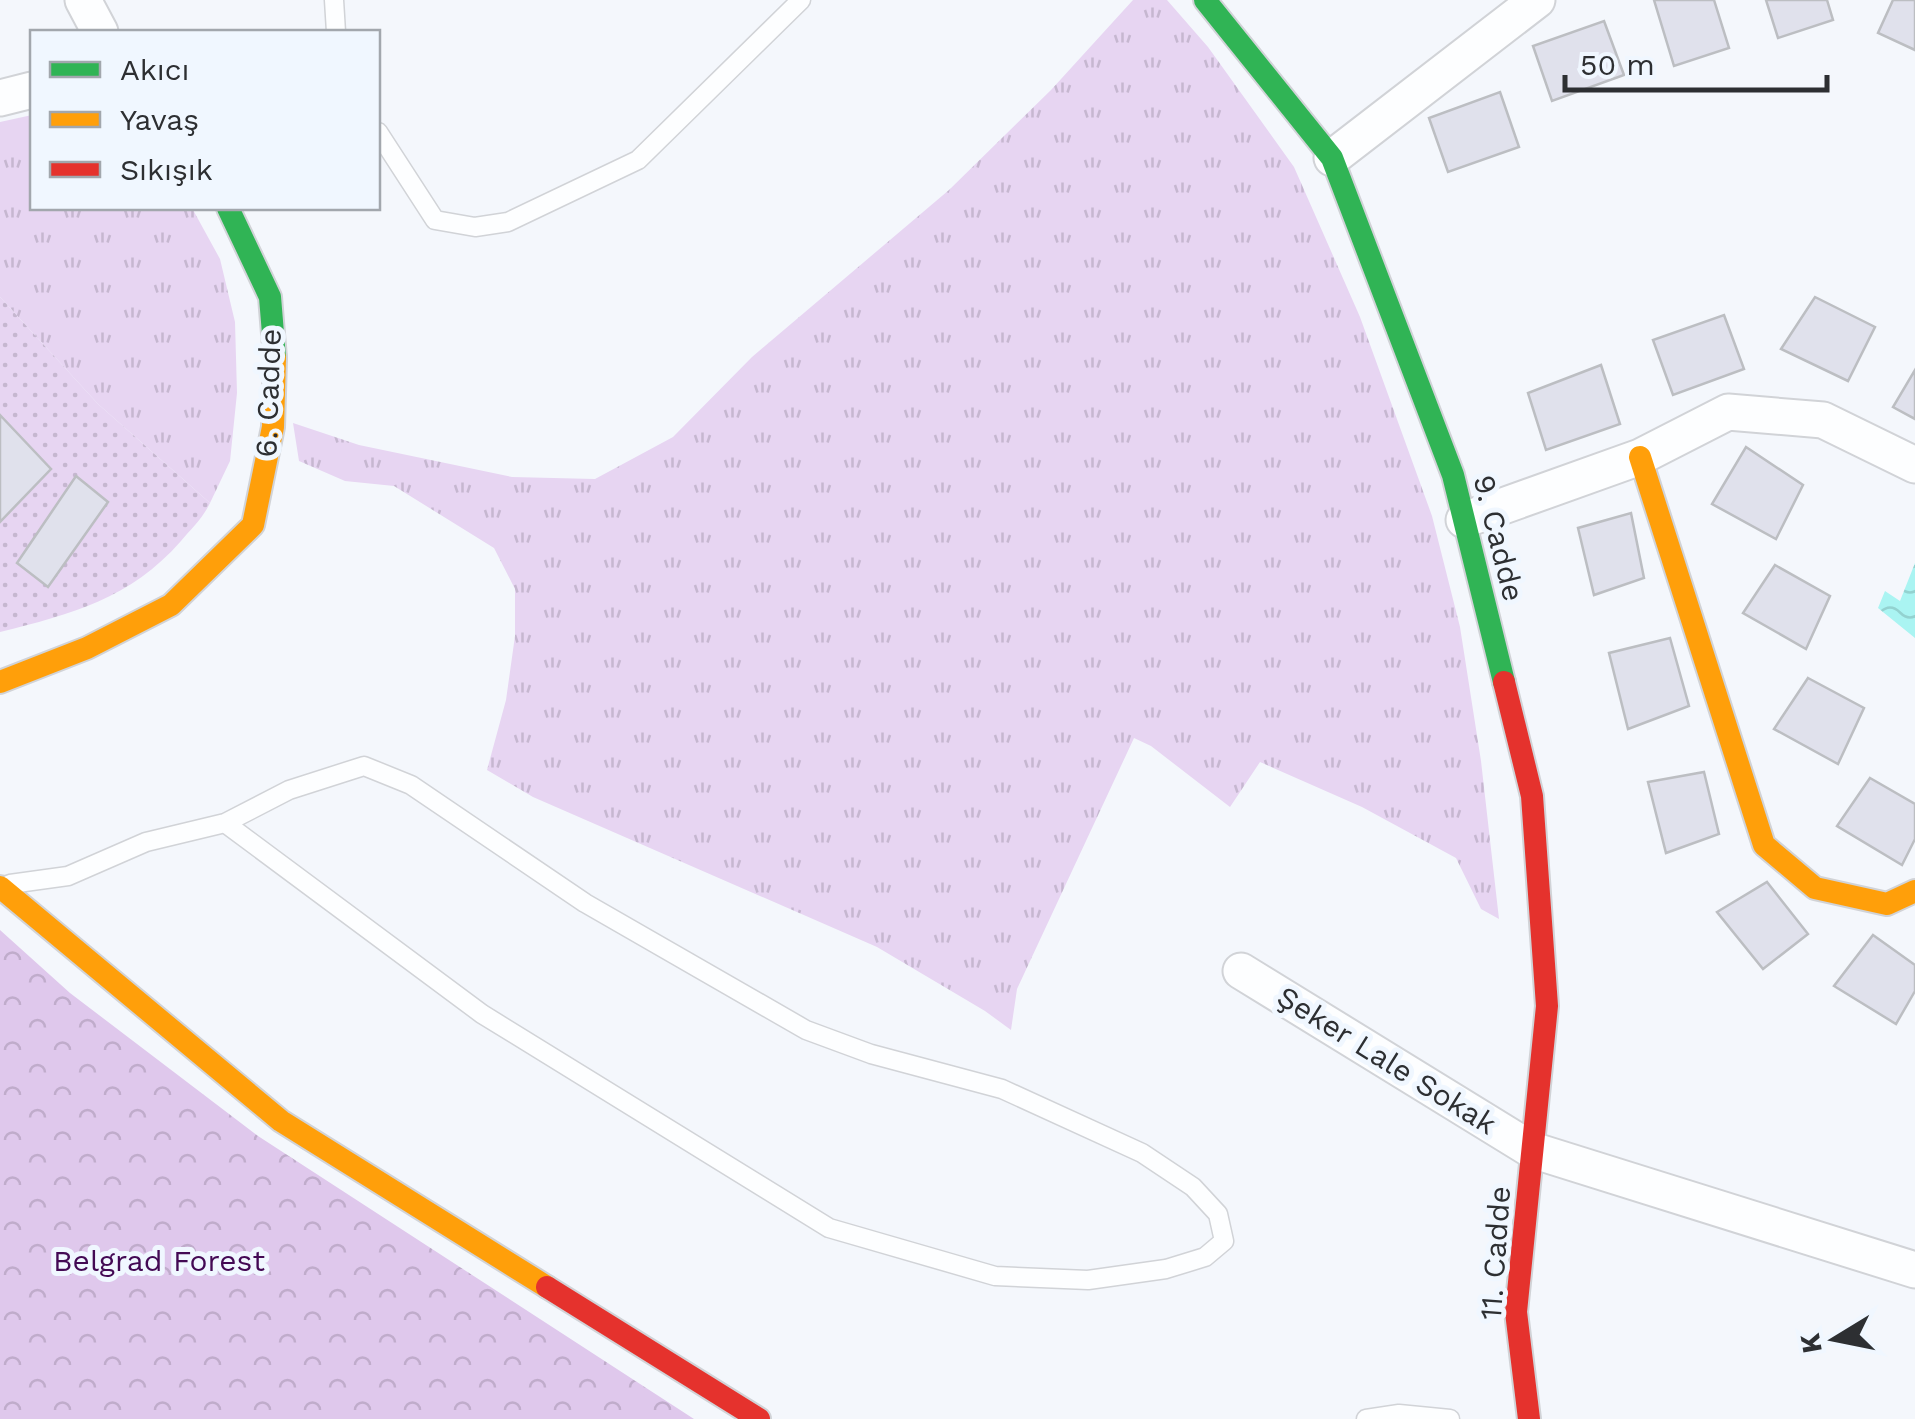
<svg xmlns="http://www.w3.org/2000/svg" width="1915" height="1419" viewBox="0 0 1915 1419" font-family="'Work Sans',sans-serif">
  <defs>
    <pattern id="grass-tufts" width="24" height="20" patternUnits="userSpaceOnUse" patternTransform="scale(2.5)"><rect width="24" height="20" fill="#e7d5f2"/><path d="M3 7l-1-3M5 7V3M7 7l1-3M15 17l-1-3M17 17v-4M19 17l1-3" fill="none" stroke="#c6b7d0"/></pattern>
    <pattern id="forest-crowns" width="20" height="18" patternUnits="userSpaceOnUse" patternTransform="scale(2.5)"><rect width="20" height="18" fill="#dfc8ec"/><path d="M2 6a3 3 0 1 1 6 0M12 15a3 3 0 1 1 6 0" fill="none" stroke="#c0accb"/></pattern>
    <pattern id="garden-dots" width="8" height="8" patternUnits="userSpaceOnUse" patternTransform="scale(2.5)"><rect width="8" height="8" fill="#e7d5f2"/><path d="M2 2h.1M6 6h.1" fill="none" stroke="#c6b7d0" stroke-width="1.8" stroke-linecap="round"/></pattern>
    <pattern id="water-waves" width="16" height="10" patternUnits="userSpaceOnUse" patternTransform="scale(2.5)"><rect width="16" height="10" fill="#aaf4f2"/><path d="M0 5q4-4 8 0t8 0" fill="none" stroke="#93d2d0"/></pattern>
  </defs>
  <rect width="100%" height="100%" fill="#f4f7fc"/>
  <g fill="url(#grass-tufts)">
    <path d="M1133 0H1167L1208 47 1294 167 1360 317 1432 516 1460 627 1481 761 1499 919 1481 909 1456 858 1362 807 1260 762 1230 807 1151 746 1134 738 1017 989 1011 1030 985 1011 877 947 533 797 487 770 506 700 515 636V589L494 548 394 486 345 481 299 461 293 423 359 445 512 477 595 479 673 437 752 357 949 190 1051 90Z"/>
    <path d="M32 115V208H192L220 259 235 322 237 393 230 461 210 503 98 404 0 297V122Z"/>
  </g>
  <path fill="url(#forest-crowns)" d="M0 930 70 993 258 1136 694 1419H0Z"/>
  <path fill="url(#garden-dots)" d="M0 297 98 404 210 503C203 518 191 529 181 541 130 599 72 614 0 632Z"/>
  <path fill="url(#water-waves)" d="M1915 563V638L1878 608 1885 591 1900 601Z"/>
  <g fill="#e0e1ec" stroke="#bcbec2" stroke-width="2.5">
    <path d="M1654 0H1714L1729 48 1674 66Z"/>
    <path d="M1766 0H1827L1833 20 1778 38Z"/>
    <path d="M1893 0H1915V50L1878 33Z"/>
    <path d="M1604 21 1624 75 1552 101 1533 46Z"/>
    <path d="M1500 92 1519 147 1448 172 1429 118Z"/>
    <path d="M1815 297 1875 327 1848 381 1781 349Z"/>
    <path d="M1724 315 1744 369 1673 395 1653 340Z"/>
    <path d="M1601 365 1620 424 1546 450 1528 393Z"/>
    <path d="M1915 370V419L1893 407Z"/>
    <path d="M0 415 51 469 0 522Z"/>
    <path d="M1746 447 1803 485 1776 539 1712 504Z"/>
    <path d="M76 476 108 502 48 587 17 563Z"/>
    <path d="M1631 513 1644 578 1594 595 1578 528Z"/>
    <path d="M1775 565 1830 596 1806 649 1743 613Z"/>
    <path d="M1670 638 1689 706 1628 729 1609 653Z"/>
    <path d="M1808 678 1864 708 1838 764 1774 729Z"/>
    <path d="M1704 772 1719 834 1666 853 1648 782Z"/>
    <path d="M1870 778 1915 804V839L1902 865 1837 826Z"/>
    <path d="M1767 882 1808 934 1763 969 1717 912Z"/>
    <path d="M1873 935 1915 965V991L1896 1024 1834 986Z"/>
  </g>
  <g fill="none" stroke-linecap="round" stroke-linejoin="round">
    <defs>
      <g id="lane">
        <path d="M334 0 336 32"/>
        <path d="M378 132 435 220 475 227 508 222 638 160 801 0"/>
        <path d="M10 884 68 876 146 842 225 823 289 790 364 766 411 785 585 903 806 1030 871 1054 1002 1089 1142 1153 1193 1187 1218 1214 1224 1241 1205 1257 1166 1269 1088 1280 995 1276 829 1228 482 1014 225 823"/>
        <path d="M1366 1419 1399 1414 1450 1419"/>
      </g>
      <g id="street">
        <path d="M83 0 100 32"/>
        <path d="M0 98 32 90"/>
        <path d="M1332 158 1537 0"/>
        <path d="M1464 520 1640 457 1728 412 1823 420 1915 465"/>
        <path d="M1241 971 1532 1150 1915 1270"/>
      </g>
      <g id="fast">
        <path d="M1205 0 1332 158 1453 475 1504 682"/>
        <path d="M228 208 270 297 275 358"/>
      </g>
      <g id="slow">
        <path d="M1640 457 1764 845 1815 888 1887 904 1915 891"/>
        <path d="M0 682 87 648 171 605 253 525 273 427 275 358"/>
        <path d="M0 887 281 1121 547 1287"/>
      </g>
      <g id="jam">
        <path d="M1504 682 1532 796 1547 1006 1516 1312 1529 1419"/>
        <path d="M547 1287 759 1419"/>
      </g>
    </defs>
    <use href="#lane" stroke="#d1d3d7" stroke-width="21"/>
    <use href="#street" stroke="#d1d3d7" stroke-width="39"/>
    <use href="#fast" stroke="#d1d3d7" stroke-width="26"/>
    <use href="#slow" stroke="#d1d3d7" stroke-width="26"/>
    <use href="#jam" stroke="#d1d3d7" stroke-width="26"/>
    <use href="#lane" stroke="#fdfeff" stroke-width="18"/>
    <use href="#street" stroke="#fdfeff" stroke-width="35"/>
    <use href="#fast" stroke="#30b455" stroke-width="22"/>
    <use href="#slow" stroke="#ff9f0a" stroke-width="22"/>
    <use href="#jam" stroke="#e5322d" stroke-width="22"/>
  </g>
  <g text-anchor="middle" dominant-baseline="central" stroke-width="10" stroke-linejoin="round" paint-order="stroke">
    <g font-size="30" fill="#2d2f32" stroke="#f0f7ff">
      <text transform="translate(268 393) rotate(-88)">6. Cadde</text>
      <text transform="translate(1499 538) rotate(76)">9. Cadde</text>
      <text transform="translate(1387 1060) rotate(32)">Şeker Lale Sokak</text>
      <text transform="translate(1495 1253) rotate(-86)">11. Cadde</text>
    </g>
    <g font-size="30" fill="#430954" stroke="#f0f7ff">
      <text x="159" y="1260">Belgrad Forest</text>
    </g>
  </g>
  <rect x="30" y="30" width="350" height="180" fill="#f0f7ff" stroke="#a2a7ad" stroke-width="2.5"/>
  <rect x="50" y="62" width="50" height="15" fill="#30b455" stroke="#a2a7ad" stroke-width="2.5"/>
  <text x="120" y="80" font-size="30" fill="#2d2f32">Akıcı</text>
  <rect x="50" y="112" width="50" height="15" fill="#ff9f0a" stroke="#a2a7ad" stroke-width="2.5"/>
  <text x="120" y="130" font-size="30" fill="#2d2f32">Yavaş</text>
  <rect x="50" y="162" width="50" height="15" fill="#e5322d" stroke="#a2a7ad" stroke-width="2.5"/>
  <text x="120" y="180" font-size="30" fill="#2d2f32">Sıkışık</text>
  <g transform="translate(1835 1339) rotate(260)" stroke="#f0f7ff" stroke-width="8" paint-order="stroke">
  <path d="M0-8L18 38L0 25L-18 38Z" fill="#2d2f32"/>
  <text y="-15" font-size="28" font-weight="bold" text-anchor="middle" fill="#2d2f32">K</text>
  </g>
  <path d="M1565 75v15h262v-15" fill="none" stroke="#2d2f32" stroke-width="5"/>
  <text x="1580" y="75" font-size="30" fill="#2d2f32" stroke="#f0f7ff" stroke-width="8" paint-order="stroke">50 m</text>
</svg>
